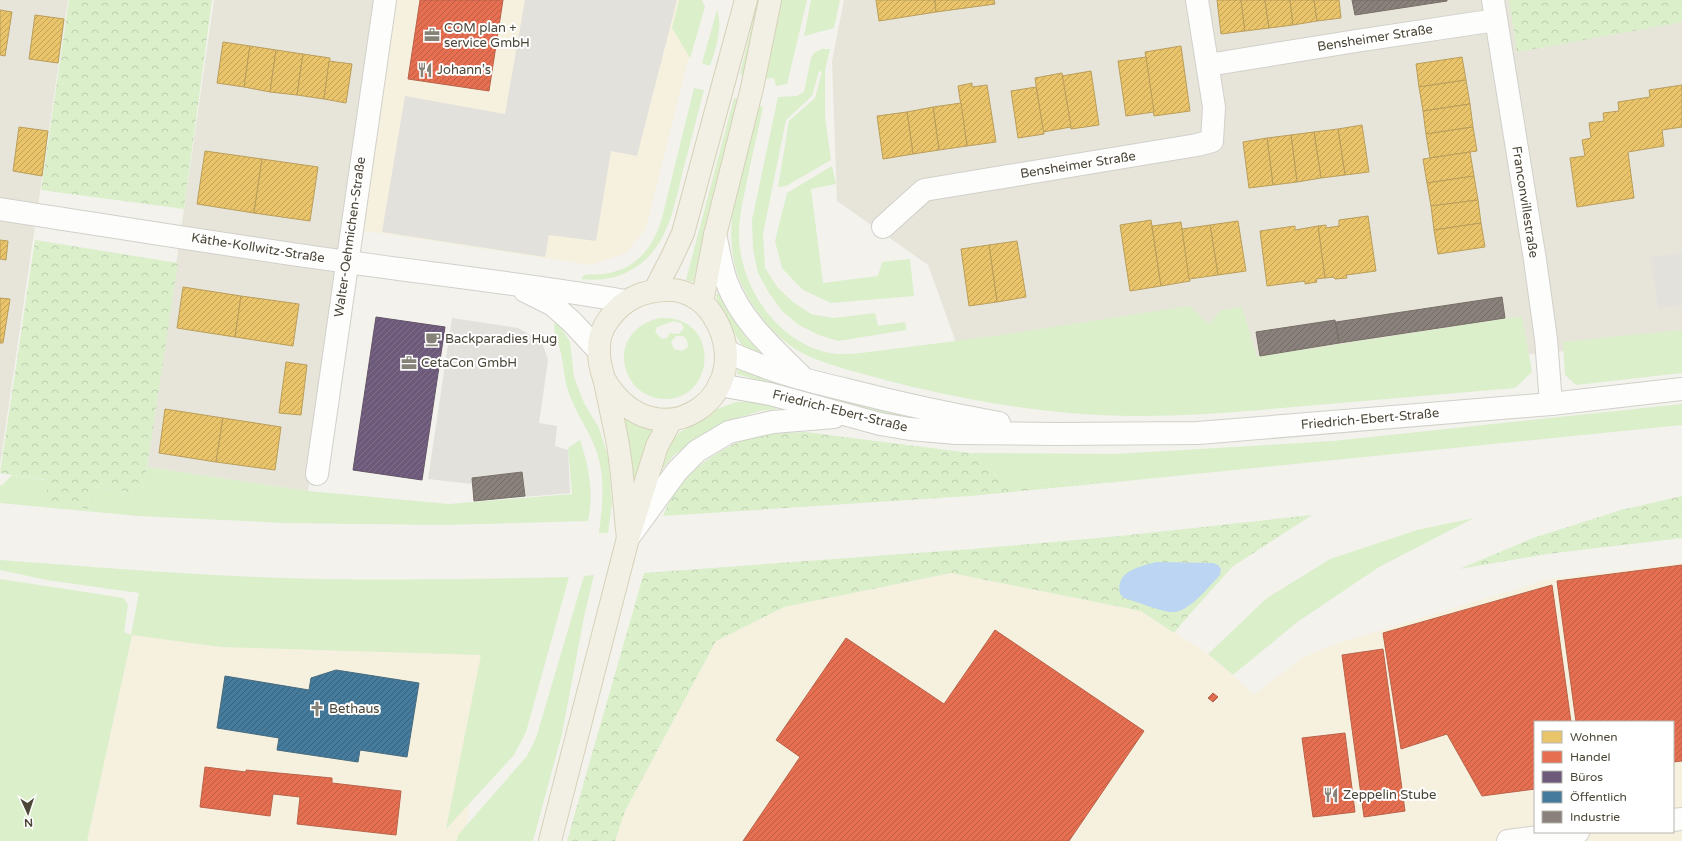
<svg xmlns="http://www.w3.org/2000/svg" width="1682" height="841" viewBox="0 0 1682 841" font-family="'Varela Round',sans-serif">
  <defs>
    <pattern id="forest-crowns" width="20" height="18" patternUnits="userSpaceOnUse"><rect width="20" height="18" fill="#dbefcb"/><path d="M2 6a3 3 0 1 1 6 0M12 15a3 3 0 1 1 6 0" fill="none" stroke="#bdceaf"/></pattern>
    <pattern id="homes-hatch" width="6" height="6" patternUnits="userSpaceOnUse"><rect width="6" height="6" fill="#e9c46a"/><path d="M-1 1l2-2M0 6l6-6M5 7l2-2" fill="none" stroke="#bfa158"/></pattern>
    <pattern id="shops-hatch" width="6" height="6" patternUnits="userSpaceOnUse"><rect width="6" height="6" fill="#e76f51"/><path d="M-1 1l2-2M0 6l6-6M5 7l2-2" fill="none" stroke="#bd5d44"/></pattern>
    <pattern id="offices-hatch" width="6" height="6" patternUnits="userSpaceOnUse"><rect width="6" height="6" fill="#6d597a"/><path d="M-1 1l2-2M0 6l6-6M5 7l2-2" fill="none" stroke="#7f6f89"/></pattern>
    <pattern id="public-hatch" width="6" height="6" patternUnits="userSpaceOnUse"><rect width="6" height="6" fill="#457b9d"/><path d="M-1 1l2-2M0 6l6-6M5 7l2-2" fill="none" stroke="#39627a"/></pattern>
    <pattern id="industry-hatch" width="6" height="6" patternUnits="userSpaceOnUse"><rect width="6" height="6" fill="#8a817c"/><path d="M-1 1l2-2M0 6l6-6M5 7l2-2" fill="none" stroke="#736b66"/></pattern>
  </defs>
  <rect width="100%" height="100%" fill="#f3f2ed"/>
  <g fill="#e7e5da">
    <path d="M0 0H68L0 465Z"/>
    <path d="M214 0H385L308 491 147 467Z"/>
    <path d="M844 0H1682V340L1111 394 963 362 928 265 837 201 832 61Z"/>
  </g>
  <g fill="#f6f0df" fill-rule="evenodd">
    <path d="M387 0H703L646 228 626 253 590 265 360 230Z"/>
    <path d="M1682 563V841H615L625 811 716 641 784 607 951 573 1141 611 1208 654 1233 675 1253 695 1302 658 1332 645 1550 579ZM1535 722H1673V832H1535Z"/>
    <path d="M132 635 497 643 470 801 465 841H87Z"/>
  </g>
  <g fill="#dbefcb" fill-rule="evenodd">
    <path d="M679 0H702L705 7 690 58 672 28Z"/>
    <path d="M758 0H763L746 76 740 74Z"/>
    <path d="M781 0H807L787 84 776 86 774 78 764 79Z"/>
    <path d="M811 0H840L834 28 804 36Z"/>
    <path d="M717 10C723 28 716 48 710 66L702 63Z"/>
    <path d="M822 49H830L825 70V117L831 160 786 186 778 187 789 121 815 98 822 72 819 71 812 96 786 120 763 234 765 268 778 288 793 302 811 314 833 318 875 313 878 326 905 322 906 330 838 341 819 335 799 325 782 311 769 293 758 273 753 249 752 220 778 97 797 96 804 92 811 58 814 53Z"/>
    <path d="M694 88 704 90C697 117 690 144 683 170 674 208 667 252 629 271 614 279 598 281 581 279L584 275C592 274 601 275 609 273 639 267 654 245 662 218Z"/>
    <path d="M734 98 740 100 693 282 686 280Z"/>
    <path d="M757 105 763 107C758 131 752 156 747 181 744 197 739 215 739 232 738 283 774 339 825 352 837 355 849 354 861 353L995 336 1189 306 1209 324 1222 310 1242 307 1257 357 1522 316 1532 372 1515 388C1445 394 1375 400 1305 406 1227 413 1148 420 1069 413 1011 408 953 397 897 383 868 375 822 365 797 350 773 335 753 310 742 286 716 231 744 160 757 105Z"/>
    <path d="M832 166 836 184 811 189 823 283 878 276 882 262 910 259 914 296 831 303 803 290 782 268 775 241 787 193Z"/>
    <path d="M718 293 729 314 746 337 769 359 743 347 719 309 716 295Z"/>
    <path d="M659 318C665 318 672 318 678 320 715 331 713 389 675 398 623 408 600 333 659 318ZM674 321 681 323 684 328 679 334 670 333 667 338 662 339 655 332 657 327ZM676 336H683L687 340 688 347 682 351 674 349 671 342Z"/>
    <path d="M556 320 570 342 574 377 584 403 599 428 608 457 612 503 608 533H599C602 509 605 484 599 460 594 437 578 418 570 396 564 381 564 365 560 349 558 339 551 330 556 320Z"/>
    <path d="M1682 330V373L1576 385 1565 375 1563 342Z"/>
    <path d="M738 369 842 400 893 413 943 421 890 417 840 404 737 374Z"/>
    <path d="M736 402H756L776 406 777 409 760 411 731 420 710 430 674 455 660 472 669 444 680 432 704 418 715 410Z"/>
    <path d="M1682 404V425L1116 482 1004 483 970 453 1115 454 1333 441Z"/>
    <path d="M621 415 640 426 651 429 652 431 636 485 633 484Z"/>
    <path d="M580 440C589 467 594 493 588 521L443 525 285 523 138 516 0 503V485H2L12 475 141 494 147 467 308 491 449 504 572 494 568 448Z"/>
    <path d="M1474 518 1379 567 1296 623 1233 675 1208 654 1267 598 1330 559 1417 530Z"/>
    <path d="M0 560C95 567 189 575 284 578 379 581 474 579 569 577L526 732 514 755 446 829 481 655 221 647 132 635 87 841H0V579L124 598 128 605 124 632 131 635 139 593 47 580 0 570Z"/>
    <path d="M1232 567 1189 615 1187 607 1216 573Z"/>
    <path d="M594 575 584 617 562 734 533 841H457L458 835 527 756 536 738 584 576Z"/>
  </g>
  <g fill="url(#forest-crowns)">
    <path d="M69 0H212L184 209 41 190Z"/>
    <path d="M1509 0H1682V22L1517 52Z"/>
    <path d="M35 240 178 263 147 467 141 494 95 487 90 509 45 503 48 480 0 473Z"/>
    <path d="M805 432 970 453 1004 483 1116 482 970 496 663 516C666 510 668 503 672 497 689 471 717 449 747 439 765 433 785 433 805 432Z"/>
    <path d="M1682 496V538L1547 554 1459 569 1533 538 1621 510Z"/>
    <path d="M1312 515 1232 567 1216 573 1177 610 1187 607 1189 615 1174 633 1141 611 951 573 784 607 716 641 625 811 615 841H567L644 573 972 549 1120 536Z"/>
  </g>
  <g fill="#e2e1dc">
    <path d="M525 0H677L637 156 611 151 596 241 549 235 545 257 382 232 405 96 505 114Z"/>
    <path d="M1682 253V305L1658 308 1651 257Z"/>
    <path d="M452 318 518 328 542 342 548 360 539 423 557 426 555 446 568 450 570 493 474 501 472 484 428 479Z"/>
  </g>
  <path fill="#bbd5f3" d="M1156 562 1213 563 1218 565 1221 569 1220 575C1209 586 1189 613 1172 612 1161 612 1136 601 1124 598L1120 594C1115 571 1139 567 1156 562Z"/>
  <g fill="url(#homes-hatch)" stroke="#ba9e5b">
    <path d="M876 0H935L936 12 879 21Z"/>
    <path d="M935 0H994L995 4 936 12Z"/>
    <path d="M1217 0H1241L1245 31 1221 34Z"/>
    <path d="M1241 0H1265L1269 28 1245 31Z"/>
    <path d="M1265 0H1290L1293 25 1269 28Z"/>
    <path d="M1290 0H1314L1317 21 1293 25Z"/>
    <path d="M1314 0H1339L1341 18 1317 21Z"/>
    <path d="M0 10 12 12 5 56 0 55Z"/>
    <path d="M35 15 64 19 58 63 29 59Z"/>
    <path d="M223 42 250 46 244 87 217 83Z"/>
    <path d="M250 46 276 50 270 92 244 87Z"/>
    <path d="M1181 46 1190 111 1154 116 1145 52Z"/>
    <path d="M276 50 303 54 297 95 270 92Z"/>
    <path d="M303 54 330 58 324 99 297 95Z"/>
    <path d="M1146 57 1154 112 1126 116 1118 61Z"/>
    <path d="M1462 57 1466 80 1419 87 1416 64Z"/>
    <path d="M329 61 352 64 346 103 324 99Z"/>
    <path d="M1091 71 1099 125 1071 129 1062 76Z"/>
    <path d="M1062 73 1071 127 1043 132 1035 78Z"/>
    <path d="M1466 80 1470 104 1423 111 1419 87Z"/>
    <path d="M972 83V87L987 85 996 142 967 146 958 86Z"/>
    <path d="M1682 85V127L1662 130 1664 146 1628 152 1634 198 1577 207 1570 158 1585 156 1582 140 1591 138 1589 123 1604 121 1603 113 1619 111 1618 102 1650 97 1649 90Z"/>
    <path d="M1036 87 1044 134 1018 138 1011 91Z"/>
    <path d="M961 103 967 146 939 150 933 107Z"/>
    <path d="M1470 104 1473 127 1426 134 1423 111Z"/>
    <path d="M933 107 939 150 913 154 907 112Z"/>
    <path d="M907 112 913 154 883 159 877 116Z"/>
    <path d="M1362 125 1369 172 1345 175 1338 129Z"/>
    <path d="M19 127 48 131 42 176 13 171Z"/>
    <path d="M1473 127 1477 151 1430 158 1426 134Z"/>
    <path d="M1338 129 1345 175 1321 178 1314 132Z"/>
    <path d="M1314 132 1321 178 1297 182 1291 135Z"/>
    <path d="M1291 135 1297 182 1273 185 1267 138Z"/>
    <path d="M1267 138 1273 185 1249 188 1243 142Z"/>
    <path d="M205 151 262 159 254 213 197 204Z"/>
    <path d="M1470 152 1474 176 1427 183 1423 159Z"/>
    <path d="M262 159 318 167 310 221 254 213Z"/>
    <path d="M1474 176 1478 200 1431 206 1427 183Z"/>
    <path d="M1478 200 1481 223 1434 230 1431 206Z"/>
    <path d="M1368 216 1376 271 1346 275 1347 278 1335 279 1334 277 1325 278 1318 226 1326 225V228L1339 226V220Z"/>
    <path d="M1151 220 1161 286 1130 291 1120 225Z"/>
    <path d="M1238 221 1246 271 1218 275 1210 225Z"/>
    <path d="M1181 222 1190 281 1161 286 1152 226Z"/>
    <path d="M1481 223 1485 247 1438 254 1434 230Z"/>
    <path d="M1210 225 1218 275 1189 279 1182 229Z"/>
    <path d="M1295 226V230L1318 226 1325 278 1316 279 1317 282 1305 284V281L1267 286 1260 231Z"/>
    <path d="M0 240 8 241 6 260 0 259Z"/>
    <path d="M1017 241 1026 297 997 302 989 245Z"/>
    <path d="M989 245 997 302 969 306 961 249Z"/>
    <path d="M183 287 241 296 235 337 177 328Z"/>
    <path d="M241 296 299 304 293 346 235 337Z"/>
    <path d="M0 298 10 299 3 343H0Z"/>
    <path d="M286 362 307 365 301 415 279 413Z"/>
    <path d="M165 409 223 418 216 462 159 453Z"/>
    <path d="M223 418 281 427 275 470 216 462Z"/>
  </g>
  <g fill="url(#shops-hatch)" stroke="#b86349">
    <path d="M420 0H503L489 91 408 79Z"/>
    <path d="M1682 565V761L1673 762V722H1576L1557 581Z"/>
    <path d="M1552 585 1571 722H1535V789L1482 796 1447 734 1401 749 1383 633Z"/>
    <path d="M995 630 1144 731 1069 841H743L800 757 776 740 846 638 944 704Z"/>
    <path d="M1383 649 1405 811 1364 817 1342 655Z"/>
    <path d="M1213 693 1218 697 1213 702 1208 698Z"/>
    <path d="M1345 733 1355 812 1313 817 1302 738Z"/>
    <path d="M205 767 246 772V770L332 778V783L401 791 396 835 297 824 300 797 273 794 270 816 200 807Z"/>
  </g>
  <path fill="url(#offices-hatch)" stroke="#635366" d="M376 317 445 327 422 480 353 470Z"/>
  <path fill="url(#public-hatch)" stroke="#476b7e" d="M336 670 419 683 407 757 360 750 358 762 277 750 279 738 217 728 225 676 309 690 311 678Z"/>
  <g fill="url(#industry-hatch)" stroke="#776f67">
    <path d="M1352 0H1447V1L1355 15Z"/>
    <path d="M1502 297 1505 318 1339 343 1336 322Z"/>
    <path d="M1335 320 1339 343 1260 356 1256 332Z"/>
    <path d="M522 472 525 496 474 501 472 478Z"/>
  </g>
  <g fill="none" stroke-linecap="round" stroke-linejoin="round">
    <defs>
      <g id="minor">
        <path d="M1493 0 1535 260 1546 339 1551 404"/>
        <path d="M1208 65 1356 41 1496 20"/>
        <path d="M0 209C116 227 232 246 348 262 440 275 533 285 625 301"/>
        <path d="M883 227 924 190 1197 145 1212 141 1214 107 1197 0"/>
        <path d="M715 235C719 251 721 268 727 283 742 322 774 349 803 378"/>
        <path d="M525 291 553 305 572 322 599 351"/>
        <path d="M726 351C766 370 805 380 847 390 898 403 948 414 999 423"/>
        <path d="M719 385 770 394 880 424 910 429 956 433 1057 434 1198 433 1551 404 1682 389"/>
        <path d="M317 474 385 0"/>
        <path d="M631 534 677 471 697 451 729 432 773 422 834 417"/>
        <path d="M1673 820 1682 819"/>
        <path d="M1508 841 1578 832"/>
      </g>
      <g id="major">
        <path d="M655 290 672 257 683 233 746 0"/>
        <path d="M702 302 715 235 752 88 770 0"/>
        <path d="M604 379C657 469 764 393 712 314 703 300 685 289 668 290 644 290 624 298 609 319 602 328 598 341 599 353 599 364 602 372 605 382 609 401 613 420 617 439 623 471 624 505 628 538"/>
        <path d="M550 841 628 538 657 446 671 420"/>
      </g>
    </defs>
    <use href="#minor" stroke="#d1d0ca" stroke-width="24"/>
    <use href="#major" stroke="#d6d2b9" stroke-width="24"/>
    <use href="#minor" stroke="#fdfdfc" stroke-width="22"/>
    <use href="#major" stroke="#f2f0e5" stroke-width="22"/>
  </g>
  <defs>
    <symbol id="office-bare" viewBox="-9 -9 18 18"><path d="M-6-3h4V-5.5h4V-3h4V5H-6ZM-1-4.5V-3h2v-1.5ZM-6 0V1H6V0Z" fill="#868277" stroke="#fff" stroke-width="2.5" paint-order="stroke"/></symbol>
    <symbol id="restaurant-bare" viewBox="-9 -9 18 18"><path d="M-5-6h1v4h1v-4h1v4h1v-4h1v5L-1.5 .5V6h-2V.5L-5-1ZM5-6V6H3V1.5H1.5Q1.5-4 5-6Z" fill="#868277" stroke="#fff" stroke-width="2.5" paint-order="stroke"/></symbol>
    <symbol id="cafe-bare" viewBox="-9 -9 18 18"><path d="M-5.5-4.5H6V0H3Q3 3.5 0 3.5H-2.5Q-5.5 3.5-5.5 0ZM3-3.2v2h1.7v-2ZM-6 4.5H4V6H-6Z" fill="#868277" stroke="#fff" stroke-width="2.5" paint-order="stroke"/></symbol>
    <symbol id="church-bare" viewBox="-9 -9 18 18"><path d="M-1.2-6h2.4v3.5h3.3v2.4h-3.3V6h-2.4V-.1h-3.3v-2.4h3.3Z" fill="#868277" stroke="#fff" stroke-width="2.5" paint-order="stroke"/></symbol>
  </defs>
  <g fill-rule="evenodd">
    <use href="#office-bare" x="421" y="24" width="22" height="22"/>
    <use href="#restaurant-bare" x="414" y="59" width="22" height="22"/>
    <use href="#cafe-bare" x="422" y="328" width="22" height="22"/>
    <use href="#office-bare" x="398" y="352" width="22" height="22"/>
    <use href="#church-bare" x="306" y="698" width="22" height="22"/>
    <use href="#restaurant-bare" x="1320" y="784" width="22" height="22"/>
  </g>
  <g text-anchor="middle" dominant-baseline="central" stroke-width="4" stroke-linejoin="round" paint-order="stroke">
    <g font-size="13" fill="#4b4637" stroke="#fff" text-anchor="start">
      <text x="444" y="28">COM plan +<tspan x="444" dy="15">service GmbH</tspan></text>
      <text x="437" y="70">Johann’s</text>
      <text x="445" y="339">Backparadies Hug</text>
      <text x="421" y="363">CetaCon GmbH</text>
      <text x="329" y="709">Bethaus</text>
      <text x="1343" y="795">Zeppelin Stube</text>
    </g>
    <g font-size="13" fill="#4b4637" stroke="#fff">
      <text transform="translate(1375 38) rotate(-9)">Bensheimer Straße</text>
      <text transform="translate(1078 165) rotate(-9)">Bensheimer Straße</text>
      <text transform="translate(1525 202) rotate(81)">Franconvillestraße</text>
      <text transform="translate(350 237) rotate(-82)">Walter-Oehmichen-Straße</text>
      <text transform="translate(258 248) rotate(9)">Käthe-Kollwitz-Straße</text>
      <text transform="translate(840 411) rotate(14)">Friedrich-Ebert-Straße</text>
      <text transform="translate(1370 419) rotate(-5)">Friedrich-Ebert-Straße</text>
    </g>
  </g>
  <rect x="1534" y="721" width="140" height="112" fill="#ffffff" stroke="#b7b5af"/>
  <rect x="1542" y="731" width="20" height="12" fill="#e9c46a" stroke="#b7b5af"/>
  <text x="1570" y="741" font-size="12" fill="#4b4637">Wohnen</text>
  <rect x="1542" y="751" width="20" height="12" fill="#e76f51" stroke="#b7b5af"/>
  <text x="1570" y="761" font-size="12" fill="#4b4637">Handel</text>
  <rect x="1542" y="771" width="20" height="12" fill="#6d597a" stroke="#b7b5af"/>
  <text x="1570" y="781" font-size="12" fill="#4b4637">Büros</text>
  <rect x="1542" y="791" width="20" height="12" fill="#457b9d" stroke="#b7b5af"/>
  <text x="1570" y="801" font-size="12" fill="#4b4637">Öffentlich</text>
  <rect x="1542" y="811" width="20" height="12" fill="#8a817c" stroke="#b7b5af"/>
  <text x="1570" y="821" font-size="12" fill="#4b4637">Industrie</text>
  <g transform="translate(28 813) rotate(177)" stroke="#ffffff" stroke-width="3" paint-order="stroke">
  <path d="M0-3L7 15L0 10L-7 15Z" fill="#4b4637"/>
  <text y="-6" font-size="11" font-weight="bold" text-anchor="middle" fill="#4b4637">N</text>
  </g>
</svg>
